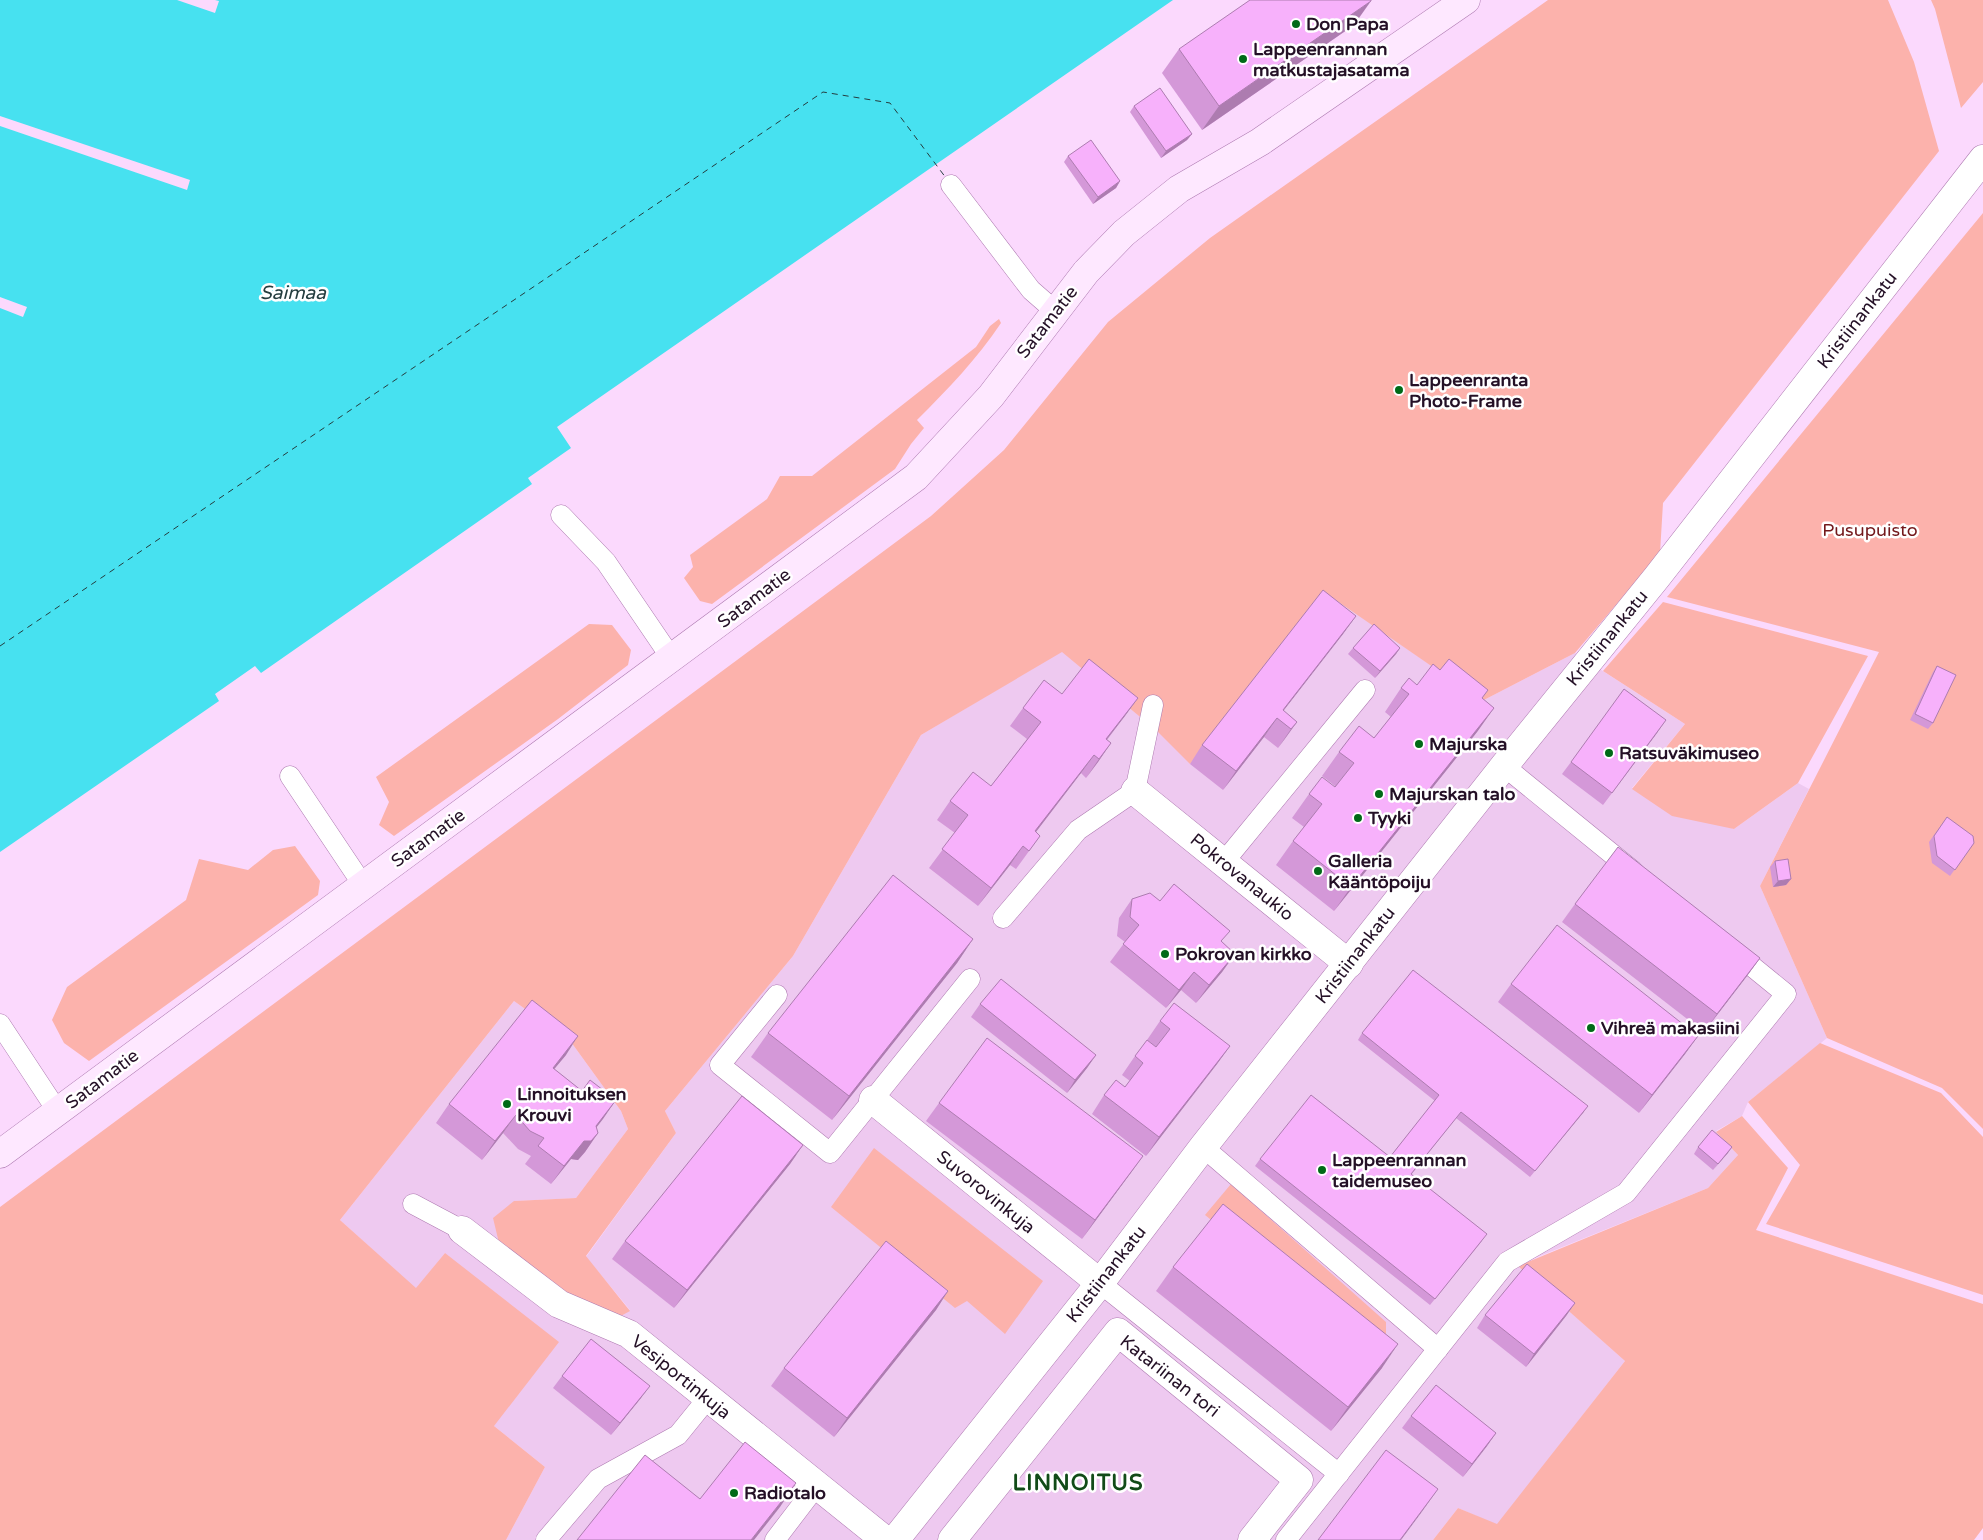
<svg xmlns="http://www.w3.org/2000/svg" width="1983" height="1540" viewBox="0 0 1983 1540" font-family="'Varela Round',sans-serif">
  <rect width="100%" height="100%" fill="#fbd9fd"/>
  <path fill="#eec9f0" d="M1327 593 1482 701 1575 653 1685 724 1632 788 1734 829 1798 783 1809 789 1760 886 1827 1038 1748 1102 1742 1116 1716 1131 1738 1155 1708 1188 1518 1265 1625 1361 1497 1525 1458 1508 1433 1540H506L545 1467 494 1426 445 1253 416 1289 340 1220 514 1001 571 1042 621 1111 628 1129 576 1198 514 1201 630 1310 586 1257 676 1133 665 1111 793 956 921 735 1062 651 1157 731Z"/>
  <g fill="#fcb2ac">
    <path d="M1548 0H1888L1914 62 1939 151 1663 503 1660 553 1575 653 1482 701 1327 594 1310 608 1190 764 1157 731 1062 652 921 735 793 956 665 1111 676 1133 586 1256 630 1311 617 1318 552 1287 499 1243 493 1218 514 1201 576 1198 628 1129 621 1111 571 1042 514 1001 340 1220 416 1288 445 1253 559 1342 494 1426 545 1467 506 1540H0V1207L931 516 1004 450 1108 322 1210 238Z"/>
    <path d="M1931 0H1983V82L1961 108 1935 9Z"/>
    <path d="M1983 213V1129L1942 1088 1827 1038 1760 886 1879 652 1667 597Z"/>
    <path d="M999 319 1001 323C977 359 948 389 917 420L924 428 911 444 895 469 712 604 700 601 684 578 693 567 690 555 767 499 780 476H812L976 347 990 326Z"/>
    <path d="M1663 602 1868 656 1798 783 1734 829 1672 816 1632 789 1685 724 1603 671Z"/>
    <path d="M589 624 612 625 631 650 628 665 558 719 394 836 379 825 389 802 376 777Z"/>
    <path d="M295 846 320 881 318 895 89 1061 64 1043 52 1020 67 987 186 900 199 859 248 870 273 850Z"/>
    <path d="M1820 1043 1941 1093 1983 1137V1295L1766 1224 1800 1165 1748 1102Z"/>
    <path d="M1742 1116 1788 1168 1756 1230 1983 1304V1528L1974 1540H1433L1458 1508 1497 1524 1625 1361 1518 1266 1708 1188 1738 1155 1716 1132Z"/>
    <path d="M874 1148 1043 1281 1005 1334 967 1301 955 1308 831 1207Z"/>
    <path d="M1231 1184 1386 1322V1361L1205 1215Z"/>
  </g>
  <path fill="#47e1f0" d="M0 0H1173L557 427 571 448 528 478 532 484 261 673 255 666 215 694 219 701 0 852Z"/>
  <g fill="#fbd9fd">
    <path d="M177 0H215L219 1 215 13Z"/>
    <path d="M0 116 190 180 187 190 0 126Z"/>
    <path d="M0 297 27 307 23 317 0 308Z"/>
  </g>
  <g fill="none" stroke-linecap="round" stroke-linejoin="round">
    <path stroke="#243d3f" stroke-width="1" stroke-dasharray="6 5" stroke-linecap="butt" d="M0 646 823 92 890 103 946 178"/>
    <defs>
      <g id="lane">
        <path d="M951 185 1031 290 1055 311"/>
        <path d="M561 515 606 562 672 659"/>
        <path d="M1504 766 1633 871"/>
        <path d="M290 776 363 885"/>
        <path d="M1223 863 1365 690"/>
        <path d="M1003 918 1078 830 1135 791 1153 705"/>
        <path d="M777 995 720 1065 830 1153 970 979"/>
        <path d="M0 1024 58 1112"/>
        <path d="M1203 1147 1438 1349"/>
        <path d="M413 1204 462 1230"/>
        <path d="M1100 1283 1339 1474"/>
        <path d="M546 1540 598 1479 678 1435 708 1398"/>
        <path d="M775 1540 817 1485"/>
        <path d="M1286 1540 1507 1262 1626 1193 1786 994 1732 950"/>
      </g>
      <g id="street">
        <path d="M1135 791 1349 964"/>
        <path d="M873 1100 1100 1283"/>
        <path d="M462 1230 559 1304 629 1334 885 1540"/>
        <path d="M895 1540 1100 1283 1203 1147 1504 766 1657 577 1983 159"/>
        <path d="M952 1540 1118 1332 1299 1480 1252 1540"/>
      </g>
      <path id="secondary" d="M0 1154 916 477 991 396 1086 272 1124 233 1179 189 1260 142 1466 0"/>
    </defs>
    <use href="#lane" stroke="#ae7ab1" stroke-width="21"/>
    <use href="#street" stroke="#ae7ab1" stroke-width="29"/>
    <use href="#secondary" stroke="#ae7ab1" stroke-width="29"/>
    <use href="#lane" stroke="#fff" stroke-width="20"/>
    <use href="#street" stroke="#fff" stroke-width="28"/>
    <use href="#secondary" stroke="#fee8ff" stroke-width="28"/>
  </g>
  <g fill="#d498d8">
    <path d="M1354 25 1202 130 1162 73 1179 49Z"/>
    <path d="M1134 106 1192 134 1187 140 1161 158 1130 112Z"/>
    <path d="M1068 156 1120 181 1116 188 1093 204 1064 162Z"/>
    <path d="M1356 616 1343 634 1283 711 1297 722 1278 748 1264 737 1223 790 1190 764 1202 745Z"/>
    <path d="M1353 648H1400L1396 654 1375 678 1348 654Z"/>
    <path d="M1937 666 1933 723 1928 729 1910 720 1933 672Z"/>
    <path d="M1440 670 1488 690 1482 698 1494 708 1477 732 1334 911 1276 865 1293 841 1304 827 1292 818 1309 794 1335 787V786L1322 776 1339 752 1374 738 1391 717 1385 712 1401 688 1417 685Z"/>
    <path d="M1062 694 1138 698 1107 740 1111 743 1098 762 1086 778 1081 773 1036 832 1040 836 1016 869 1010 865 978 906 929 868 955 833 937 820 950 801 991 786 1027 739 1010 726 1023 708Z"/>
    <path d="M1657 733 1603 805 1562 774 1571 762Z"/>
    <path d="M1947 817 1974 843 1950 876 1932 863 1929 842Z"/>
    <path d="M1775 861 1791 879 1786 885 1773 887 1770 867Z"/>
    <path d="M1132 899 1160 901 1222 942 1235 954 1222 972 1196 1003 1181 990 1166 1008 1110 962 1125 942 1117 936 1119 918Z"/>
    <path d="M1575 904 1760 958 1747 976 1704 1032 1562 922Z"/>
    <path d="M973 939 957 963 832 1120 751 1057 768 1033Z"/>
    <path d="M1511 984 1698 1036 1685 1054 1639 1113 1498 1002Z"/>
    <path d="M980 1004 1096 1055 1087 1068 1067 1093 971 1017Z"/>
    <path d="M1160 1021 1230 1046 1217 1064 1146 1156 1092 1114 1104 1095 1125 1087 1130 1081 1122 1075 1135 1056 1156 1047 1147 1040Z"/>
    <path d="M1362 1033 1588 1106 1530 1177 1456 1118 1411 1175 1482 1241 1430 1305 1255 1166 1260 1159 1390 1157 1435 1101 1358 1040Z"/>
    <path d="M566 1055 554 1069 582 1091 616 1100 596 1127 598 1133 585 1152 578 1160 571 1159 551 1184 525 1164 531 1156 518 1149 503 1133 482 1160 436 1123 449 1104Z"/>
    <path d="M939 1103 1143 1156 1082 1239 926 1121Z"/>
    <path d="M803 1145 790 1164 674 1308 612 1259 625 1241Z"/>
    <path d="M1698 1147H1732L1713 1170 1694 1154Z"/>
    <path d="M1173 1267 1382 1368 1331 1431 1156 1291Z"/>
    <path d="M948 1291 936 1310 834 1437 771 1386 784 1368Z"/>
    <path d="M1575 1303 1566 1316 1526 1367 1477 1328 1485 1315Z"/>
    <path d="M562 1376 641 1398 611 1435 553 1388Z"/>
    <path d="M1411 1416 1496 1433 1487 1446 1463 1477 1402 1428Z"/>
  </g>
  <g fill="#ad7cb0">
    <path d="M1371 1 1354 25 1202 130 1219 106Z"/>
    <path d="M1192 134 1187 140 1161 158 1166 151Z"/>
    <path d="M1120 181 1116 188 1093 204 1098 197Z"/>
    <path d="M1356 616 1343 634 1277 719 1283 710Z"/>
    <path d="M1400 648 1396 654 1375 678 1380 671Z"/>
    <path d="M1138 698 1125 716 1093 757 1106 739Z"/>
    <path d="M1494 708 1477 732 1334 911 1351 887Z"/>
    <path d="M1277 718 1264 737 1223 790 1236 771Z"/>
    <path d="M1666 720 1657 733 1603 805 1612 793Z"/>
    <path d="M1297 722 1284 740 1278 748 1291 729Z"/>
    <path d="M1111 743 1098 762 1086 778 1099 759Z"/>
    <path d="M1094 755 1081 773 1022 850 1035 831Z"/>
    <path d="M1023 846 1010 865 978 906 991 888Z"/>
    <path d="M1791 879 1786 885 1773 887 1778 881Z"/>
    <path d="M973 939 957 963 832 1120 849 1096Z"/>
    <path d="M1235 954 1222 972 1196 1003 1209 985Z"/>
    <path d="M1760 958 1747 976 1704 1032 1717 1014Z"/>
    <path d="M1194 972 1181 990 1166 1008 1179 990Z"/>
    <path d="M578 1036 566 1055 540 1086 553 1068Z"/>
    <path d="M1698 1036 1685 1054 1639 1113 1652 1095Z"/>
    <path d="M1230 1046 1217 1064 1146 1156 1159 1137Z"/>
    <path d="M1096 1055 1087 1068 1067 1093 1075 1080Z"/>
    <path d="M616 1100 603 1119 586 1141 598 1133 585 1152 578 1160 571 1159 551 1184 564 1166Z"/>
    <path d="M1588 1106 1583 1113 1530 1177 1535 1171Z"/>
    <path d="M516 1115 503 1133 482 1160 495 1141Z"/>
    <path d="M803 1145 790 1164 674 1308 687 1290Z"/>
    <path d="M1732 1147 1728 1153 1713 1170 1718 1164Z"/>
    <path d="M1143 1156 1130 1174 1082 1239 1095 1220Z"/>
    <path d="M948 1291 936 1310 834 1437 847 1418Z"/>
    <path d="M1575 1303 1566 1316 1526 1367 1534 1354Z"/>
    <path d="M1398 1344 1382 1368 1331 1431 1348 1407Z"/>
    <path d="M650 1386 641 1398 611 1435 620 1423Z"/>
    <path d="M1496 1433 1487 1446 1463 1477 1472 1464Z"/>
    <path d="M796 1483 780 1507 754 1540H751Z"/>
    <path d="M1438 1489 1421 1513 1401 1540H1400Z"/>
  </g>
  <g fill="#f7b1fb" stroke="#ad7cb0">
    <path d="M1250 0H1371V1L1219 106 1179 49Z"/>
    <path d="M1160 88 1192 134 1166 151 1134 106Z"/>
    <path d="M1091 140 1120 181 1098 197 1068 156Z"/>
    <path d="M1323 590 1356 616 1283 710 1297 722 1291 729 1277 718 1236 771 1202 745Z"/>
    <path d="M1374 624 1400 648 1380 671 1353 648Z"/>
    <path d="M1089 659 1138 698 1106 739 1111 743 1099 759 1094 755 1035 831 1040 836 1029 851 1023 846 991 888 942 849 968 815 950 801 973 772 991 786 1041 722 1023 708 1044 680 1062 694Z"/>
    <path d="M1449 659 1488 690 1482 698 1494 708 1351 887 1293 841 1322 804 1309 794 1322 777 1335 787 1354 763 1339 752 1359 726 1374 738 1409 694 1401 688 1409 678 1417 685 1433 664 1440 670Z"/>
    <path d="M1937 666 1956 675 1933 723 1915 714Z"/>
    <path d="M1624 689 1666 720 1612 793 1571 762Z"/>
    <path d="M1947 817 1973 836 1974 843 1955 870 1937 856 1934 836Z"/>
    <path d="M1618 847 1760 958 1717 1014 1575 904Z"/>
    <path d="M1788 859 1791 879 1778 881 1775 861Z"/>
    <path d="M893 875 973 939 849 1096 768 1033Z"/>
    <path d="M1174 884 1230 931 1221 941 1235 954 1209 985 1194 972 1179 990 1123 944 1139 925 1130 917 1132 899 1150 893 1160 901Z"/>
    <path d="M1557 925 1698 1036 1652 1095 1511 984Z"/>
    <path d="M1413 970 1588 1106 1535 1171 1461 1112 1411 1174 1487 1234 1435 1299 1260 1159 1311 1095 1390 1157 1439 1095 1362 1033Z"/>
    <path d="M1001 979 1096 1055 1075 1080 980 1004Z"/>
    <path d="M532 1000 578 1036 553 1068 582 1091 590 1080 616 1100 596 1126 598 1133 591 1141H584L564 1166 538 1146 544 1138 530 1131 516 1115 495 1141 449 1104Z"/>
    <path d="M1174 1003 1230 1046 1159 1137 1104 1095 1116 1080 1125 1087 1143 1063 1135 1056 1147 1040 1156 1047 1170 1029 1160 1021Z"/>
    <path d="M987 1038 1143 1156 1095 1220 939 1103Z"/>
    <path d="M742 1096 803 1145 687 1290 625 1241Z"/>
    <path d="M1712 1130 1732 1147 1718 1164 1698 1147Z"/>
    <path d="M1223 1204 1398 1344 1348 1407 1173 1267Z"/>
    <path d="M886 1241 948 1291 847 1418 784 1368Z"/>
    <path d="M1527 1264 1575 1303 1534 1354 1485 1315Z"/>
    <path d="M591 1339 650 1386 620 1423 562 1376Z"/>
    <path d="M1436 1385 1496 1433 1472 1464 1411 1416Z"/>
    <path d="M745 1442 796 1483 751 1540H577L645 1455 700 1499Z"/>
    <path d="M1386 1450 1438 1489 1400 1540H1318Z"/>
  </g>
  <g fill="#006a17" stroke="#fff" stroke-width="2">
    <circle cx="1296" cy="24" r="5"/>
    <circle cx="1243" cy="59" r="5"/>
    <circle cx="1399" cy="390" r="5"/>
    <circle cx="1419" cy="744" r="5"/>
    <circle cx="1609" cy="753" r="5"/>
    <circle cx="1379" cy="794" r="5"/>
    <circle cx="1358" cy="818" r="5"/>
    <circle cx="1318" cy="871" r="5"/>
    <circle cx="1165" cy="954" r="5"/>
    <circle cx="1591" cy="1028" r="5"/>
    <circle cx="507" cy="1104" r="5"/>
    <circle cx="1322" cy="1170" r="5"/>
    <circle cx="734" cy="1493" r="5"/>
  </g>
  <g text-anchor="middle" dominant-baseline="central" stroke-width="5" stroke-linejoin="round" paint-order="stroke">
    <g font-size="18" font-weight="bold" fill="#241026" stroke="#fff" text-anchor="start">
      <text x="1306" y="24">Don Papa</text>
      <text x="1253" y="49">Lappeenrannan<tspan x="1253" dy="21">matkustajasatama</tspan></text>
      <text x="1409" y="380">Lappeenranta<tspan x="1409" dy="21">Photo-Frame</tspan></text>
      <text x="1429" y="744">Majurska</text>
      <text x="1619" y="753">Ratsuväkimuseo</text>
      <text x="1389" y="794">Majurskan talo</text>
      <text x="1368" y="818">Tyyki</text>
      <text x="1328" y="861">Galleria<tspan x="1328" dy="21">Kääntöpoiju</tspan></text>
      <text x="1175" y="954">Pokrovan kirkko</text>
      <text x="1601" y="1028">Vihreä makasiini</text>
      <text x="517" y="1094">Linnoituksen<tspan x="517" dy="21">Krouvi</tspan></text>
      <text x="1332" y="1160">Lappeenrannan<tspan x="1332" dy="21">taidemuseo</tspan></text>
      <text x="744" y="1493">Radiotalo</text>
    </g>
    <g font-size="18" fill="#241026" stroke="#fff">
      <text transform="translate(1857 320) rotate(-52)">Kristiinankatu</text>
      <text transform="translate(1047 322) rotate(-52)">Satamatie</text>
      <text transform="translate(754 598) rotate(-37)">Satamatie</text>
      <text transform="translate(1607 638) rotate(-51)">Kristiinankatu</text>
      <text transform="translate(428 838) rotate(-36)">Satamatie</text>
      <text transform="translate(1242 877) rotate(39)">Pokrovanaukio</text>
      <text transform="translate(1355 955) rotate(-52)">Kristiinankatu</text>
      <text transform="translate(102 1079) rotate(-37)">Satamatie</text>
      <text transform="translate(986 1192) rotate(39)">Suvorovinkuja</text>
      <text transform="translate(1106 1274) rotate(-52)">Kristiinankatu</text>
      <text transform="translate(1170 1376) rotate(38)">Katariinan tori</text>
      <text transform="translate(681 1377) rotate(39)">Vesiportinkuja</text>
    </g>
    <g font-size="18" fill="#73181b" stroke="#fff">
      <text x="1870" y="530">Pusupuisto</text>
    </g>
    <g font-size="19" font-style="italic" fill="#243d3f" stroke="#fff">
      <text x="293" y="293">Saimaa</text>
    </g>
    <g font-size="22" font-weight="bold" letter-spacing="1" fill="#124b18" stroke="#fff">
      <text x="1078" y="1483">LINNOITUS</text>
    </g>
  </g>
</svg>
